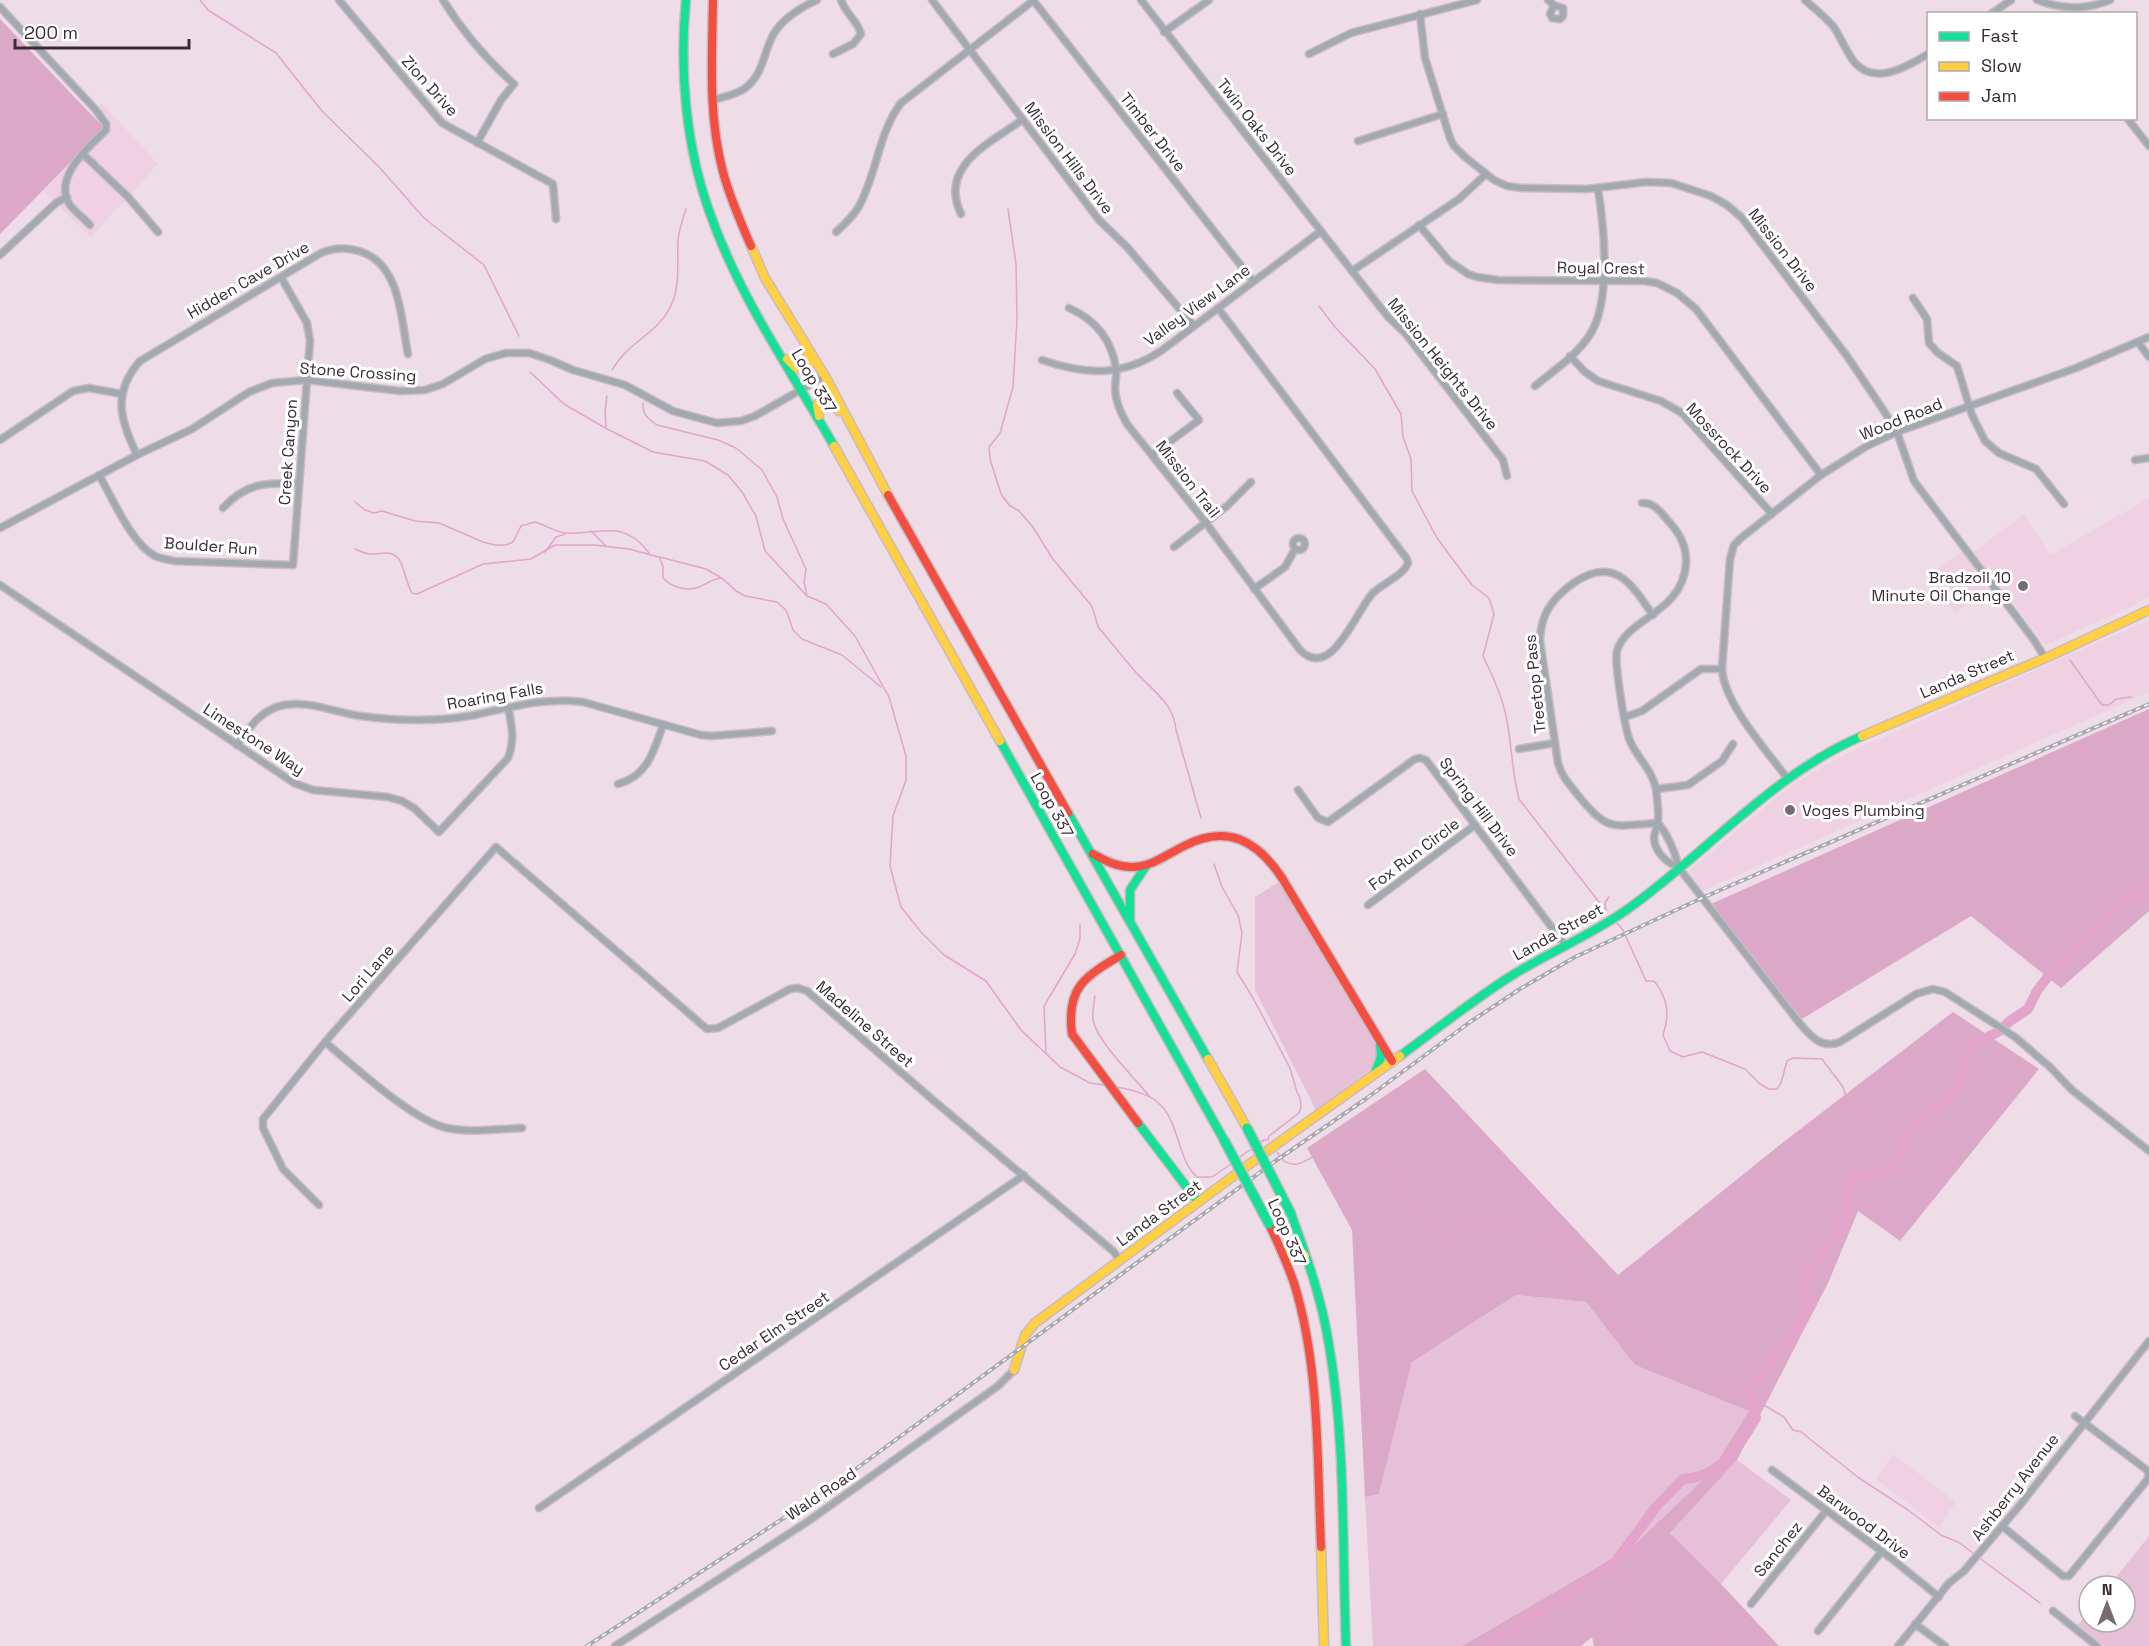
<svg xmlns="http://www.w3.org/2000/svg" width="2149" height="1646" viewBox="0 0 2149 1646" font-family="'Space Grotesk',sans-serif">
  <rect width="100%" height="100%" fill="#eedde7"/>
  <g fill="#efd1e2">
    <path d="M102 103 158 164 91 237 43 191 104 129 90 114Z"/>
    <path d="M2149 498V596L2131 607 2045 645 1994 577 1984 584 1989 590 1955 613 1927 577 1962 551 1967 557 2024 514 2050 555Z"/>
    <path d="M2149 620V692L1702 891 1689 871 1779 795 1803 778 1845 754Z"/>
    <path d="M1893 1454 1956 1502 1939 1527 1876 1479Z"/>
  </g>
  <g fill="#e6c0d6">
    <path d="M1279 882 1375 1036 1379 1049 1375 1066 1316 1110 1255 990V897Z"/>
    <path d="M1516 1295 1586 1302 1635 1365 1750 1411 1711 1472 1632 1547 1462 1646H1373L1365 1497 1379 1493 1412 1362Z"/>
    <path d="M1737 1460 1791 1500 1721 1584 1670 1533Z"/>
    <path d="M2149 1536V1646H2104L2078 1625 2089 1611V1622H2125V1586H2109Z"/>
  </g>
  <g fill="#dca8c8">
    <path d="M0 19 104 128 0 234Z"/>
    <path d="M2149 709V911L2061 988 1971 916 1802 1019 1711 904Z"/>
    <path d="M1953 1012 2039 1069 1900 1241 1858 1211 1829 1281 1737 1460 1670 1533 1721 1584 1779 1646H1594L1592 1637 1581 1646H1462L1632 1547 1711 1472 1749 1411 1635 1365 1586 1302 1516 1295 1412 1362 1379 1494 1365 1497 1352 1230 1307 1148 1425 1069 1618 1275 1786 1140Z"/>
  </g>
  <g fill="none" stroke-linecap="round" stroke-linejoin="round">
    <g stroke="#e2a4ca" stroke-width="1.5">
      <path d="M200 0 208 10 276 53 322 111 380 168 424 218 484 265 519 336"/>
      <path d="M1008 209 1016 264 1017 319 1013 387 1000 433 989 447 990 459 1001 494 1009 505 1019 511 1033 527 1052 558 1091 605C1095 612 1095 620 1099 628 1110 641 1121 655 1133 669 1149 688 1174 702 1176 730L1201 818"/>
      <path d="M1319 306 1335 327 1375 369 1401 414 1403 437 1411 459 1412 491 1437 538 1472 585 1489 598 1494 614 1483 656C1493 677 1503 698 1507 721 1512 747 1512 773 1519 799L1606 911"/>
      <path d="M612 370C629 340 661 333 673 301 680 282 677 260 678 240 679 229 683 219 686 209"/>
      <path d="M530 372 564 404 607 429 653 452 705 461 728 475 742 492 756 516 765 551 807 596 826 604 855 636 889 697 906 756V780L893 816 890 866 901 907 921 932 944 955 986 981 1021 1030 1060 1067 1090 1083 1106 1085"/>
      <path d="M643 403C642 414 648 419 657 425L718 440 736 448 762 470 777 497 783 519 806 569 804 582 807 596"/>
      <path d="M606 427 605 411 607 396"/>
      <path d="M355 502 365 510 374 513 382 511 415 521 439 523 483 542 495 545H506L513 542 521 526 535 522C545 525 555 532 566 533 601 535 623 518 649 553"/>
      <path d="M591 531 605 545"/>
      <path d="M355 549C359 551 365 553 369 554 380 555 393 548 400 561 405 571 406 582 412 593L417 594 483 564 531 559 555 545H594L629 549 659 557 663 566V578C671 587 687 592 699 587 707 584 713 578 722 578L736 591 745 596 777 602 786 610 793 630 802 639 842 655 881 687"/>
      <path d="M545 552 556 537 565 534"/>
      <path d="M660 557 706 569 720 577"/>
      <path d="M2070 660 2102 705H2109L2116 699 2131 697"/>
      <path d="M2141 717 2148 736"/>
      <path d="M2149 738 2145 766 2149 769"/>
      <path d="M1214 864 1222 887 1238 915 1242 933 1237 972 1253 998 1290 1068 1297 1092 1300 1098 1301 1107 1299 1113 1269 1136 1268 1140H1264L1259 1143"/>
      <path d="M1606 910 1605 903 1609 897"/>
      <path d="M1617 923 1623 930 1646 981H1654C1668 998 1670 1015 1663 1035L1670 1051 1683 1057 1702 1052 1745 1069 1760 1084 1769 1089H1777L1781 1083 1787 1061 1793 1058 1822 1059 1843 1087 1848 1103 1871 1111 1887 1125 1893 1127H1917"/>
      <path d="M1095 996C1094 1004 1092 1012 1093 1020 1098 1043 1134 1077 1149 1096"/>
      <path d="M1046 1054 1044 1006 1075 954 1080 939V924"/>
      <path d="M1116 1087C1162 1095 1168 1107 1181 1149 1185 1160 1188 1169 1197 1177H1212L1231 1164"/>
      <path d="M1277 1152C1294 1184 1324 1144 1343 1136 1353 1132 1361 1132 1371 1134L1413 1206 1441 1235 1454 1234 1469 1225 1489 1223 1553 1238 1566 1248 1572 1294H1603L1606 1298 1610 1323 1612 1326 1643 1334 1650 1356 1701 1386 1722 1380 1749 1387"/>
      <path d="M1237 1159 1253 1148"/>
      <path d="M1750 1397 1784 1417 1793 1430 1801 1432 1859 1478 1908 1510 1941 1535 1958 1542 1973 1553"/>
      <path d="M1981 1559 2040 1603"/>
      <path d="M1611 1646 1623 1618V1601L1615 1594 1614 1586 1619 1576 1616 1561"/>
      <path d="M1706 1646 1710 1643 1721 1646"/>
    </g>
    <path stroke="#e2a4ca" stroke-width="10" d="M1487 1646 1569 1594 1616 1561 1655 1508 1683 1479C1721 1477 1739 1447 1756 1418L1749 1387 1796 1333 1804 1313 1810 1307 1805 1293V1283L1823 1249 1847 1220 1849 1180C1858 1170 1877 1178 1889 1170 1899 1163 1899 1150 1905 1141 1917 1121 1942 1104 1959 1088L1961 1084 1964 1060 1975 1043 1998 1032 2010 1021 2028 1009 2037 991 2055 967 2101 925 2108 913 2120 906 2149 881"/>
    <defs>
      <g id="street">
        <path d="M339 0 442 123 553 184 556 219"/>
        <path d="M443 0C463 32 486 59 514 84L501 100 477 143"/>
        <path d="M932 0 1099 220 1127 247 1194 326"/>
        <path d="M1033 0 1253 281"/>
        <path d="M1141 0 1352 271 1388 317 1405 333 1503 460 1507 476"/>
        <path d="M1548 0 1554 5 1563 8V16L1560 19 1552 18 1550 14 1554 5"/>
        <path d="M1805 0C1814 8 1825 17 1833 26 1841 37 1846 52 1855 63 1876 86 1908 66 1928 54"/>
        <path d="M2037 0C2061 9 2085 11 2110 0"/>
        <path d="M0 7 95 109 106 124V130C89 147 52 177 70 205 75 212 84 218 90 225"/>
        <path d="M1420 14 1425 58 1450 138 1454 146 1465 157 1494 180 1507 186 1521 188 1587 189 1646 182 1671 183 1711 196 1727 205 1742 218 1847 356 1884 411 1897 432 1914 481 2034 640 2045 658"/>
        <path d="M1991 14 2011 0"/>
        <path d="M1164 32 1209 0"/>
        <path d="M833 54 853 44 861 34C858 21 845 13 841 0"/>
        <path d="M1309 54 1351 33 1477 0"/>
        <path d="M713 100C723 97 735 95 744 89 763 76 763 54 773 35 781 20 801 7 817 0"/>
        <path d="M2127 118 2149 146"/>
        <path d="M1358 141 1443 114"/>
        <path d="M83 154 128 197 158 232"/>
        <path d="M961 214C938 166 990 143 1022 120"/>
        <path d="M1419 225 1449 261 1468 274 1477 277 1498 280 1644 281 1657 283 1677 293 1696 309 1821 475"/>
        <path d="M836 232C844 225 852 217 858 208 877 175 878 133 901 103L1034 0"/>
        <path d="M0 255 56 203 67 197"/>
        <path d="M1352 271 1459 199 1486 174"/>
        <path d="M1913 298 1927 319 1929 343 1938 353 1957 366 1972 415 1985 441 1999 453 2036 469 2064 504"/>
        <path d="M1069 308C1096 320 1112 340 1116 369 1117 375 1115 382 1115 388 1115 401 1120 412 1127 424L1206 523 1300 650C1332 682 1356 610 1373 593 1383 583 1403 576 1408 563L1407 559 1218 308"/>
        <path d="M2138 342 2149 357"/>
        <path d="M1570 356 1584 371 1598 381 1661 401 1682 413 1772 514"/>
        <path d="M1042 360C1086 375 1121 377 1161 351L1321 231"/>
        <path d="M1535 386C1553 371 1576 356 1589 336 1612 303 1604 227 1598 189"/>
        <path d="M0 440 73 391 89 388 122 394"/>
        <path d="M137 455C120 420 112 393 140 361L321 253C335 247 348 247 362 252 401 266 401 320 408 354"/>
        <path d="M1152 455 1199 420 1177 393"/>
        <path d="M2135 460 2149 458"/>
        <path d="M99 475C113 499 131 543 155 556 161 559 168 559 174 561L293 565 310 341 307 323 281 277"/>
        <path d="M1642 503C1655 502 1662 514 1670 523 1681 535 1687 548 1686 564 1682 614 1626 618 1617 651 1614 662 1625 730 1630 741 1637 758 1652 769 1656 789 1657 799 1659 811 1658 821 1657 832 1651 834 1656 847 1661 858 1668 862 1679 868L1797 1020C1809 1034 1820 1050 1840 1042L1916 994 1933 989 1945 992 2015 1037 2050 1067 2072 1090 2149 1151"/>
        <path d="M223 508C246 483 266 482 299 484"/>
        <path d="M0 528 137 455 192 429 249 392 272 383 307 380 400 391 425 390 443 384 485 359 506 353H529L550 360 573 370 625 385 673 411 717 423 741 421 755 416 825 376"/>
        <circle cx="1299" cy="544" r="6"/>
        <path d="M1174 547 1227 506 1251 482"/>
        <path d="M0 585 294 783 313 790 388 797 402 801 414 808 439 832 508 758C515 740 512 726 508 707"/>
        <path d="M1254 589 1285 567 1295 549"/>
        <path d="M1653 615C1643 602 1631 580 1615 574 1591 564 1556 592 1546 613 1542 622 1540 631 1540 641L1558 763C1561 775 1569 784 1577 794 1608 833 1612 826 1658 823"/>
        <path d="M1625 717 1642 711 1701 669H1722"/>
        <path d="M237 745C250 727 260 710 284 705 309 700 336 713 360 716 398 721 437 722 475 715 513 707 544 697 583 702L701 735 711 736 772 731"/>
        <path d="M1519 749 1555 743"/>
        <path d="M1787 778C1766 750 1724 703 1722 669L1730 559 1734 545 1741 538 1821 475 1867 446 1897 432 2076 368 2149 337"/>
        <path d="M618 784C648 776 654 750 663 725"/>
        <path d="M1656 789 1688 785 1722 761 1733 744"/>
        <path d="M1298 790 1318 818 1328 822 1415 759 1420 758 1426 760 1565 945"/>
        <path d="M1658 823C1668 835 1675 852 1679 868"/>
        <path d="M1368 905 1475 825"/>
        <path d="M325 1042C354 1066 413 1121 447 1128 471 1133 498 1129 522 1128"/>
        <path d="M319 1205 283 1169 263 1128V1119L325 1042 496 847 707 1029 718 1028 790 989 798 988 807 991 933 1100 1113 1251 1120 1260"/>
        <path d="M1772 1470 1892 1559 1939 1597"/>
        <path d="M539 1508 1024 1175"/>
        <path d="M2002 1526 2063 1576H2069L2147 1480 2149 1474 2147 1470 2075 1416"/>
        <path d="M1751 1604 1826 1511"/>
        <path d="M2053 1611 2097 1646"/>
        <path d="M1915 1624 1945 1646"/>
        <path d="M1818 1631 1882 1551"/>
        <path d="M615 1646 807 1522 998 1386 1014 1370"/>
        <path d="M1898 1646 1949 1583 1964 1571 2020 1505 2149 1341"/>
      </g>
      <g id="fast">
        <path d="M686 0C679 71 686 149 711 216 740 298 791 371 834 446"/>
        <path d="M1000 741 1224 1140"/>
        <path d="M1068 813 1208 1059"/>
        <path d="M1130 918V890L1146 866"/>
        <path d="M1400 1056C1437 1029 1473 1000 1511 976 1548 953 1589 936 1625 911 1705 855 1771 775 1862 736"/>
        <path d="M1375 1073 1381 1057 1380 1044"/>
        <path d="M1138 1123 1198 1202"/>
        <path d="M1291 1214C1307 1257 1322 1300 1329 1345 1346 1444 1342 1546 1346 1646"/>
      </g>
      <g id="slow">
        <path d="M751 246 765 278 825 376 888 495"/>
        <path d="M787 359 796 368 805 370 810 364 808 355"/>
        <path d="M819 416 817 405 821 400 830 401 839 411"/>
        <path d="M834 446 1000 741"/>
        <path d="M1862 736 2050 656 2149 610"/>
        <path d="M1208 1059 1247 1128"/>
        <path d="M1287 1263V1254L1294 1247 1298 1248 1305 1256"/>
        <path d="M1014 1370 1025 1335 1035 1323 1274 1146 1400 1056"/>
        <path d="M1321 1547 1324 1646"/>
      </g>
      <g id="jam">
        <path d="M713 0C712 57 708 116 723 172 730 198 740 221 751 246"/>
        <path d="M888 495 1068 813"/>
        <path d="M1093 854C1106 861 1117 867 1132 867 1151 867 1168 854 1184 846 1227 824 1257 840 1282 878L1392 1061"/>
        <path d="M1121 955C1084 977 1066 988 1072 1034L1138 1123"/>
        <path d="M1269 1224C1278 1243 1287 1263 1294 1283 1320 1367 1317 1460 1321 1547"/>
      </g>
    </defs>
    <use href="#street" stroke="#c8bbc2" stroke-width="9"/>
    <use href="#fast" stroke="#c8bbc2" stroke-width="11"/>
    <use href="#slow" stroke="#c8bbc2" stroke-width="11"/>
    <use href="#jam" stroke="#c8bbc2" stroke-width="11"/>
    <use href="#street" stroke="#a2aab0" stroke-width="6"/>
    <use href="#fast" stroke="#16e098" stroke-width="8"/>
    <use href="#slow" stroke="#ffcf43" stroke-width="8"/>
    <use href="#jam" stroke="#f24e42" stroke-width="8"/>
    <defs>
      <path id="rail" d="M587 1646 830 1488 1274 1162 1367 1098 1470 1022 1520 989 1575 957 1702 898 2149 704"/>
    </defs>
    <use href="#rail" stroke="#a8a9b0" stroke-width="4"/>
    <use href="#rail" stroke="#fff" stroke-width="1.5" stroke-dasharray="4.5" stroke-linecap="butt"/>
    <defs>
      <g id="fast-bridge">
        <path d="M1247 1128 1291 1214"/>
        <path d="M1224 1140 1269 1224"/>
      </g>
    </defs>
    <use href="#fast-bridge" stroke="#c8bbc2" stroke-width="12" stroke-linecap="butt"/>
    <use href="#fast-bridge" stroke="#16e098" stroke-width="9"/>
  </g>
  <g fill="#786972" stroke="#fff" stroke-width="2">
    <circle cx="2023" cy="586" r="6"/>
    <circle cx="1790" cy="810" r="6"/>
  </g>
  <g text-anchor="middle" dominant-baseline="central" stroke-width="6" stroke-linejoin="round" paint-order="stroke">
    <g font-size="16" fill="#382b33" stroke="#fff">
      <text transform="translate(430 86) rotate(48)">Zion Drive</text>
      <text transform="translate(1257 127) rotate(52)">Twin Oaks Drive</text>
      <text transform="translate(1153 132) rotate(52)">Timber Drive</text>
      <text transform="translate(1069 158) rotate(53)">Mission Hills Drive</text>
      <text transform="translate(1783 250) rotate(52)">Mission Drive</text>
      <text transform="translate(1601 268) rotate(1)">Royal Crest</text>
      <text transform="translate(248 280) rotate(-30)">Hidden Cave Drive</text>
      <text transform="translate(1197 305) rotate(-36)">Valley View Lane</text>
      <text transform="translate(1443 364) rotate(51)">Mission Heights Drive</text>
      <text transform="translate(358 372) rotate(4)">Stone Crossing</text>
      <text transform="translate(814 381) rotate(59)">Loop 337</text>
      <text transform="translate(1901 419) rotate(-22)">Wood Road</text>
      <text transform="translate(1729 448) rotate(47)">Mossrock Drive</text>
      <text transform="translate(288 452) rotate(-86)">Creek Canyon</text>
      <text transform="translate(1188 479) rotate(52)">Mission Trail</text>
      <text transform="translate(211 546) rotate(4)">Boulder Run</text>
      <text transform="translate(1967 674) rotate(-23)">Landa Street</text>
      <text transform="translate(1535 684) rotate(-96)">Treetop Pass</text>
      <text transform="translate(495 696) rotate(-10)">Roaring Falls</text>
      <text transform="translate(254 739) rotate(33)">Limestone Way</text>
      <text transform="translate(1052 805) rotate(61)">Loop 337</text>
      <text transform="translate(1479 807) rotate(53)">Spring Hill Drive</text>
      <text transform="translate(1414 854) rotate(-37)">Fox Run Circle</text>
      <text transform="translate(1558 932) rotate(-29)">Landa Street</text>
      <text transform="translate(368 973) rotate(-49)">Lori Lane</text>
      <text transform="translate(865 1024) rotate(41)">Madeline Street</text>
      <text transform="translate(1159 1213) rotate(-36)">Landa Street</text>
      <text transform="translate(1287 1232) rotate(66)">Loop 337</text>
      <text transform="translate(774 1331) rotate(-34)">Cedar Elm Street</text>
      <text transform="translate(2015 1487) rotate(-52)">Ashberry Avenue</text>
      <text transform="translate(821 1494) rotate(-34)">Wald Road</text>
      <text transform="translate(1864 1522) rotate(37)">Barwood Drive</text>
      <text transform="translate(1778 1549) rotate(-51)">Sanchez</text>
    </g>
    <g font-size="16" fill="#382b33" stroke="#fff" text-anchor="end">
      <text x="2011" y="577">Bradzoil 10<tspan x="2011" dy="18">Minute Oil Change</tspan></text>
      <text x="1802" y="810" text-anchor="start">Voges Plumbing</text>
    </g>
  </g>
  <rect x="1927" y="12" width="210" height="108" fill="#ffffff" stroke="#afaaad" stroke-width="1.5"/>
  <rect x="1939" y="32" width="30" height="9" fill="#16e098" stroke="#afaaad" stroke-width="1.5"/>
  <text x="1981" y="42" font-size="18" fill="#382b33">Fast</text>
  <rect x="1939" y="62" width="30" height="9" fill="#ffcf43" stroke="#afaaad" stroke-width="1.5"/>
  <text x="1981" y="72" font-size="18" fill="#382b33">Slow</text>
  <rect x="1939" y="92" width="30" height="9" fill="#f24e42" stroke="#afaaad" stroke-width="1.5"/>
  <text x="1981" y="102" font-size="18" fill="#382b33">Jam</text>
  <g transform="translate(2107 1604)"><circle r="28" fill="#ffffff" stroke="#afaaad" stroke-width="1.5"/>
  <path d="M0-4.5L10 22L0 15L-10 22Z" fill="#786972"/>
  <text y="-9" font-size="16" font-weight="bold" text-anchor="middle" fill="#382b33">N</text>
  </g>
  <path d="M15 39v9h174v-9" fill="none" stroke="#382b33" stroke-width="3"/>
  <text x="24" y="39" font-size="18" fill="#382b33" stroke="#ffffff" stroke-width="4.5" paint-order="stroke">200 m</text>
</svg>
